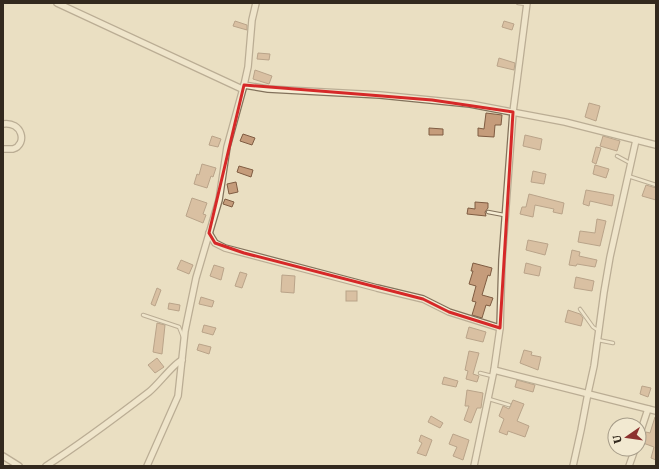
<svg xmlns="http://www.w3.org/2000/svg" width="659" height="469" viewBox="0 0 659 469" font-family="'Roboto Serif',serif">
  <rect width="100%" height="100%" fill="#eadfc2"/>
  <g fill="#c59c7b" stroke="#7f5c42">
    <path d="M235 21 247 25V30L233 26Z"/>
    <path d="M504 21 514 24 512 30 502 27Z"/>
    <path d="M258 53 270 54 269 60 257 59Z"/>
    <path d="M499 58 515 63 514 70 497 66Z"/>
    <path d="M255 70 272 76 269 84 253 79Z"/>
    <path d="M589 103 600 106 596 121 585 117Z"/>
    <path d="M486 113 502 115 501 125H495L494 137 478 136V128L484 129Z"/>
    <path d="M429 128 443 129V135H429Z"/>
    <path d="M243 134 255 138 252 145 240 141Z"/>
    <path d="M525 135 542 139 540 150 523 146Z"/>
    <path d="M212 136 221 139 218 147 209 145Z"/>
    <path d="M603 136 620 141 617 151 600 146Z"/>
    <path d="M596 147 601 148 596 164 592 162Z"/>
    <path d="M202 164 216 168 213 177 211 176 207 188 194 184 197 174 199 175Z"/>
    <path d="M595 165 609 169 606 178 593 174Z"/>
    <path d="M239 166 253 170 251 177 237 172Z"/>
    <path d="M533 171 546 174 544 184 531 182Z"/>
    <path d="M236 182 238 192 229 194 227 184Z"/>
    <path d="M646 185 656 188V200L642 196Z"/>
    <path d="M586 190 614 195 612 206 590 201 589 206 583 204Z"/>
    <path d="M529 194 564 203 562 214 553 212 554 209 535 205 533 217 520 214 522 207H526Z"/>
    <path d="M192 198 207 203 203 214 206 215 203 223 186 216Z"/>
    <path d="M225 199 234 202 232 207 223 204Z"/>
    <path d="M475 202 488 203V208L485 212 486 216 467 214 468 208 475 209Z"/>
    <path d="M597 219 606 221 600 246 578 242 580 231 595 233Z"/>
    <path d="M528 240 548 244 545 255 526 250Z"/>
    <path d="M572 250 580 252 579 256 597 260 595 267 577 264 576 266 569 265Z"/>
    <path d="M181 260 193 265 189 274 177 269Z"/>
    <path d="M473 263 492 268 490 276 488 275 482 295 493 298 490 306 486 305 482 318 472 315 476 302 472 301 476 286 469 284 473 271H471Z"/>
    <path d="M526 263 541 267 539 276 524 273Z"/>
    <path d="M214 265 224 268 221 280 210 276Z"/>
    <path d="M240 272 247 274 242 288 235 286Z"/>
    <path d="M282 275 295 276 294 293 281 292Z"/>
    <path d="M576 277 594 281 592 291 574 288Z"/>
    <path d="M157 288 161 290 155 306 151 304Z"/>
    <rect x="346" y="291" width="11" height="10"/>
    <path d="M201 297 214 301 212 307 199 304Z"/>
    <path d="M169 303 180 305 179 311 168 309Z"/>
    <path d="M568 310 580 314 583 318 581 326 565 322Z"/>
    <path d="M157 323 165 325 162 354 153 352Z"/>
    <path d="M204 325 216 328 213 335 202 332Z"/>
    <path d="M469 327 486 332 483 342 466 338Z"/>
    <path d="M199 344 211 347 209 354 197 350Z"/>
    <path d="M524 350 532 352 531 355 541 357 538 370 520 363Z"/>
    <path d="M469 351 479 353 473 374 479 376 477 382 466 379 468 371 465 370Z"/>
    <path d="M157 358 164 367 155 373 148 365Z"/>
    <path d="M444 377 458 381 456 387 442 384Z"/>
    <path d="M517 380 535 385 533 392 515 387Z"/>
    <path d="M642 386 651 388 648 397 640 394Z"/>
    <path d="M467 390 483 393 481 408H477L471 423 464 420 469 406H465Z"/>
    <path d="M513 400 524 404 517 421 529 426 525 437 508 431 507 435 499 432 504 419 499 416 503 406 509 409Z"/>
    <path d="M431 416 443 423 440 428 428 422Z"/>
    <path d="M655 417H656V460L651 458 654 447 643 443 646 432 650 433Z"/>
    <path d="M453 434 469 440 463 460 453 456 457 447 449 444Z"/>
    <path d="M421 435 432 440 426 456 417 453 422 443 419 441Z"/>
  </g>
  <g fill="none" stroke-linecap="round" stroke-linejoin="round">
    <defs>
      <g id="lane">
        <path d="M518 3 526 4"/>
        <path d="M617 156 630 163"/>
        <path d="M628 176 656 185"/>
        <path d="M488 212 504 215"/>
        <path d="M580 309 593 327 599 331"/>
        <path d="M143 315 179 327 183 337"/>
        <path d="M598 340 613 343"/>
        <path d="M480 373 492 376"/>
        <path d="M489 399 509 405"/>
      </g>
      <g id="street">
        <path d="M57 3 242 89"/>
        <path d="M244 85 268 89 380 95 470 104 565 122 656 145"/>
        <path d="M3 124C22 121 28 144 13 149 10 149 6 149 3 149"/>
        <path d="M209 233 215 243 225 248 377 288 423 299 449 312 500 328"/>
        <path d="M494 370 656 411"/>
        <path d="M639 436 648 409"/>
        <path d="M3 456 19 466"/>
        <path d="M46 466C82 443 115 418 149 392 158 385 174 363 182 360"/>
        <path d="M147 466 178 396 185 331 196 278 219 200 227 147 244 85 248 67 252 20 256 3"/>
        <path d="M474 466 494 370 500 328 502 260 513 112 527 3"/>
        <path d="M573 466 581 430 588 393 594 366 604 292 610 257 636 140"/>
        <path d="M629 466 635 449"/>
      </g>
    </defs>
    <use href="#lane" stroke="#82715b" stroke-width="4.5"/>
    <use href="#street" stroke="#82715b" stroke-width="8"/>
    <use href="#lane" stroke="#f6edd4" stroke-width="2.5"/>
    <use href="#street" stroke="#f6edd4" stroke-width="5.5"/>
  </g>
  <path d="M0 0H659V469H0ZM244 85 432 100 513 112 500 328 449 312 423 299 244 253 215 243 209 233Z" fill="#eadfc2" fill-opacity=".55" fill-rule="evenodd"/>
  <path fill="none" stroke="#d62828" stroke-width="3" stroke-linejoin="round" d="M244 85 432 100 513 112 500 328 449 312 423 299 244 253 215 243 209 233Z"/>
  <rect width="659" height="469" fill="none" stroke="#33291e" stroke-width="8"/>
  <g transform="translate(627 437) rotate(257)"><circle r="19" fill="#f2e9d1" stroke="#a69c89"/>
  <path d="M0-3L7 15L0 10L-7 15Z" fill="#8c312f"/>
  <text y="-6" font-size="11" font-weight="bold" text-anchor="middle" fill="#33291e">U</text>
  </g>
</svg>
